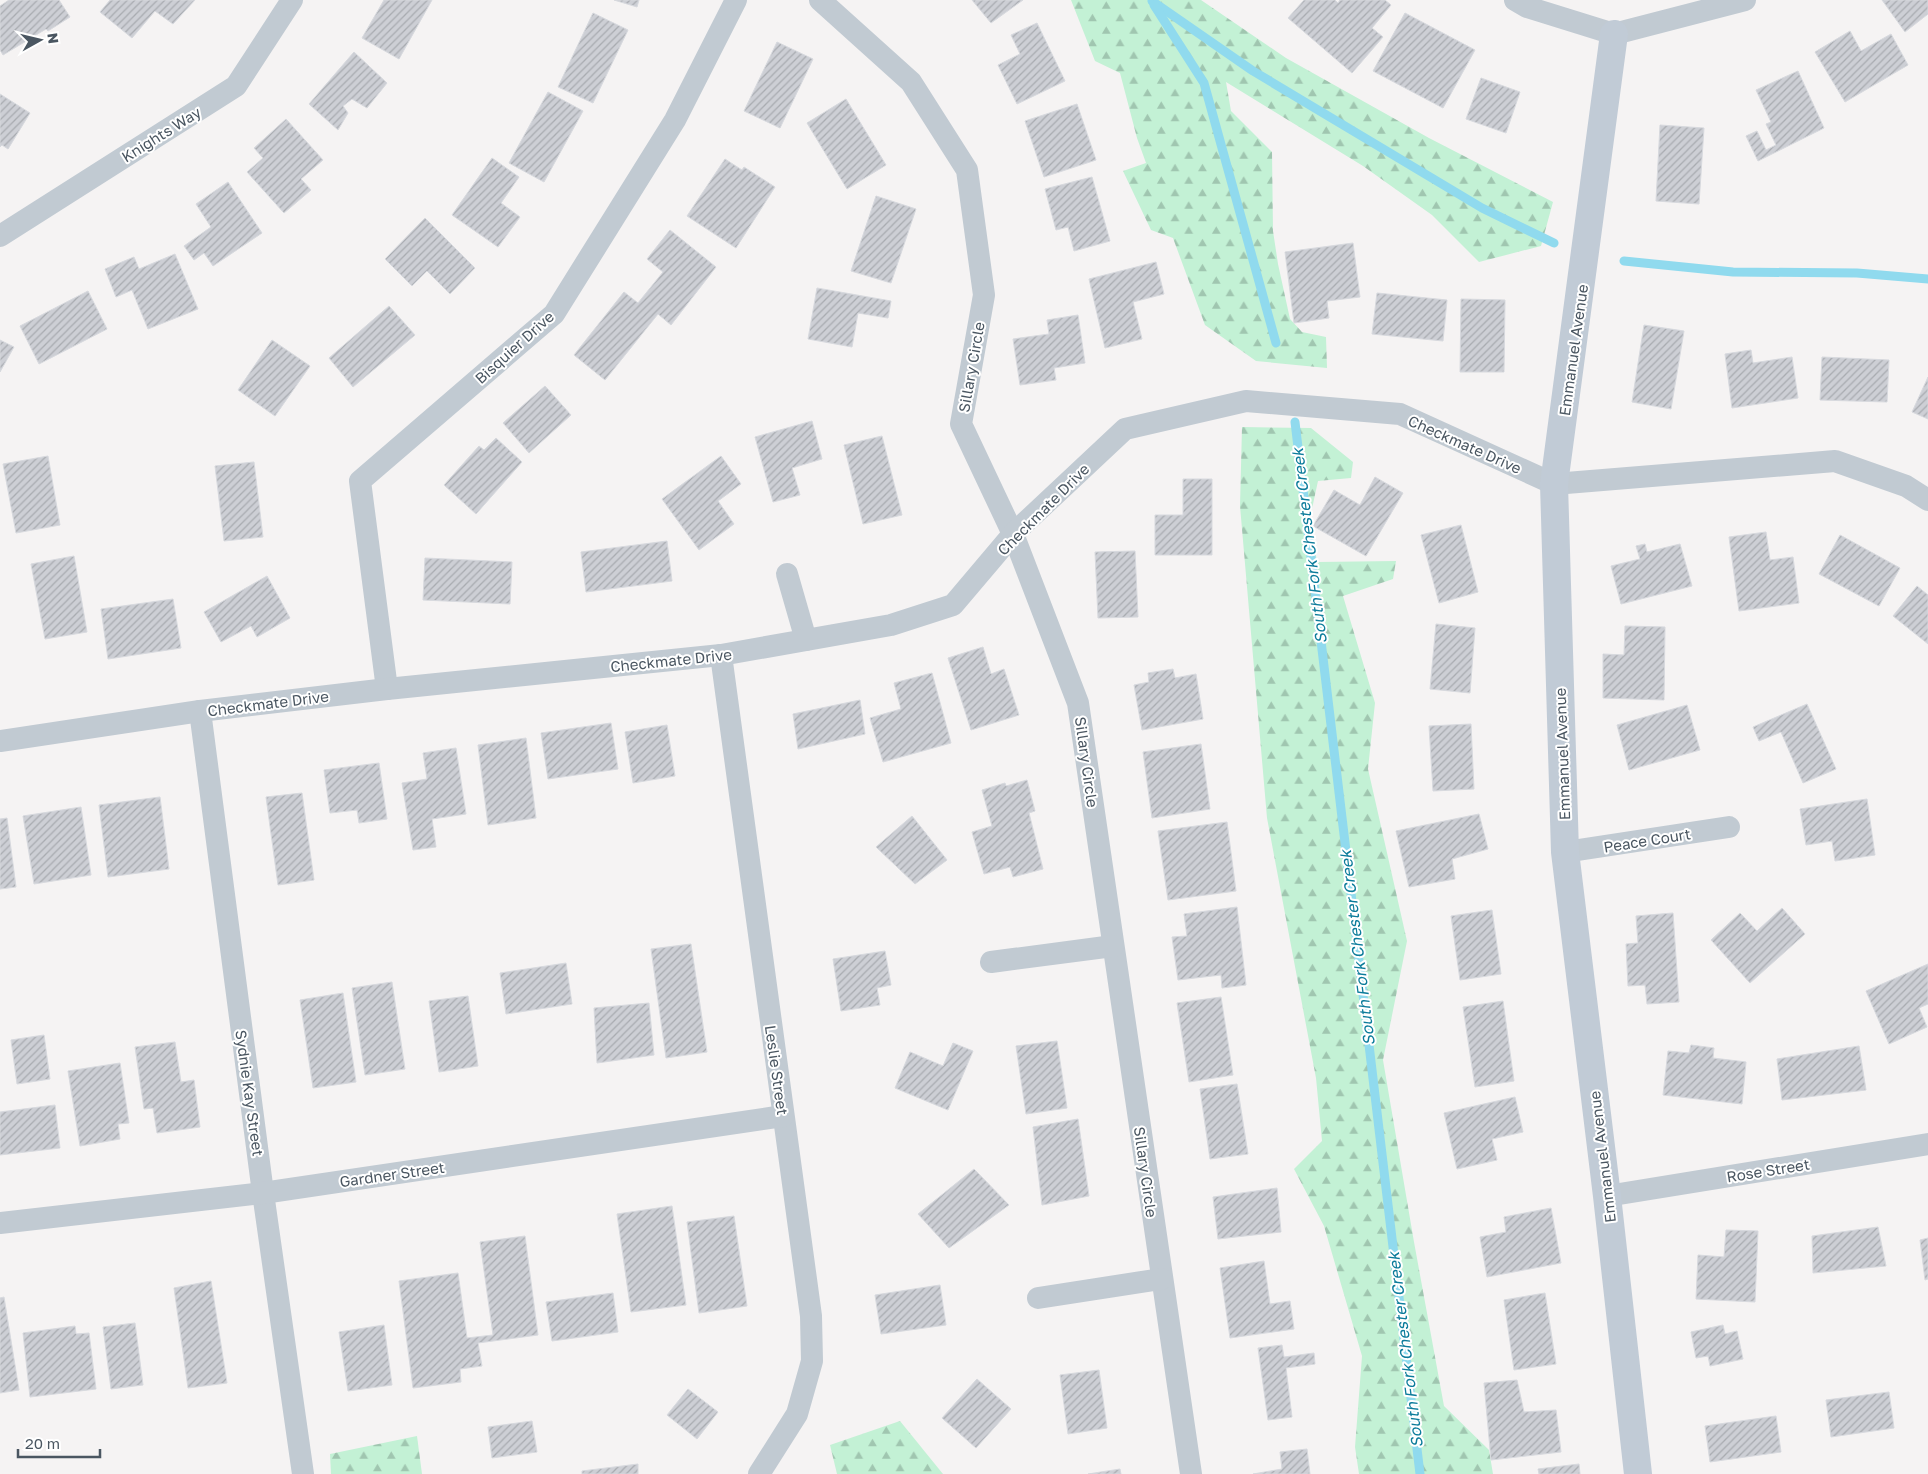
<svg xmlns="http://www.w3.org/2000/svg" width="1928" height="1474" viewBox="0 0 1928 1474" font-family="'Golos Text',sans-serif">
  <defs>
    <pattern id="forest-firs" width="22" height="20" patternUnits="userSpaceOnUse" patternTransform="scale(1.25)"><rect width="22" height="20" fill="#c3f1d5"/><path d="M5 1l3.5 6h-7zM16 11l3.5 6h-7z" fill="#a0c6b0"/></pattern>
    <pattern id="building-hatch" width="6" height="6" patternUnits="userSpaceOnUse" patternTransform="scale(1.25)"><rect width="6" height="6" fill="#cdcfd5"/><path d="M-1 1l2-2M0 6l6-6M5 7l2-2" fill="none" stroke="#a8abb0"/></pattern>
  </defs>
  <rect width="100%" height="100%" fill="#f5f3f3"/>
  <g fill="url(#forest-firs)">
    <path d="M1071 0H1201L1286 58 1429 138 1553 202 1541 246 1479 262 1432 215 1363 166 1226 82 1231 111 1272 152 1273 231 1278 264 1290 319 1302 332 1326 337 1327 368 1256 361 1205 325 1173 238 1151 230 1123 171 1146 163 1137 138 1120 73 1095 61Z"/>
    <path d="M1242 427 1311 428 1353 462 1351 478 1318 481 1310 518 1317 562 1396 561 1393 579 1343 596 1375 703 1368 769 1407 941 1383 1060 1414 1242 1444 1406 1489 1450 1493 1474H1359L1355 1447 1362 1356 1324 1226 1294 1169 1322 1141 1316 1078 1267 818 1240 506Z"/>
    <path d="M900 1421 943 1474H837L830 1445Z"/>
    <path d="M417 1436 422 1474H331L330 1454Z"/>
  </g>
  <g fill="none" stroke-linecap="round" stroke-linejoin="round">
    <g stroke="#90daee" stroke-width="9">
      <path d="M1152 1 1253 71 1482 208 1554 243"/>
      <path d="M1154 5 1204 83 1276 343"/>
      <path d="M1624 261 1733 272 1857 273 1928 279"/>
      <path d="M1295 422 1420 1474"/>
    </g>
  </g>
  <g fill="url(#building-hatch)" stroke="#d7d9de">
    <path d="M9 0H59L70 17 48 31 46 29 3 55 0 50V6Z"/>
    <path d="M110 0H195L173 24 155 11 132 38 100 12Z"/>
    <path d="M384 0H432L399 59 362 38Z"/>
    <path d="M614 0H639L637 7Z"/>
    <path d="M972 0H1023L991 23Z"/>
    <path d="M1304 0H1335L1338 3 1340 0H1385L1391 5 1372 28 1383 37 1352 73 1288 18Z"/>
    <path d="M1882 0H1928V14L1905 32Z"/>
    <path d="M593 13 628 30 593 103 558 87Z"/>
    <path d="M1405 13 1475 50 1443 108 1373 71Z"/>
    <path d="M1037 23 1065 81 1017 104 998 65 1020 54 1011 35Z"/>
    <path d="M1850 31 1861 51 1891 34 1908 65 1845 102 1815 52Z"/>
    <path d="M777 42 813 59 780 128 744 111Z"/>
    <path d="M354 52 387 83 367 108 352 99 343 106 348 113 338 130 309 104Z"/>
    <path d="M1798 71 1824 128 1758 161 1746 136 1757 131 1766 150 1776 145 1766 124 1771 122 1756 90Z"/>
    <path d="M1481 78 1520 92 1506 133 1466 119Z"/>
    <path d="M548 92 583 111 544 182 509 163Z"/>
    <path d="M0 94 30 113 8 149 2 145 0 147Z"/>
    <path d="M846 99 886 165 847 189 807 123Z"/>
    <path d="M1077 104 1096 160 1044 177 1025 121Z"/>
    <path d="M286 119 323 160 301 179 311 190 284 213 247 172 263 158 254 148Z"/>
    <path d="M1660 125 1704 128 1699 204 1656 201Z"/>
    <path d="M492 158 519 177 501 203 520 217 498 247 452 215Z"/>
    <path d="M725 159 742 170 744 167 775 187 736 248 687 216Z"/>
    <path d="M1092 177 1110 241 1074 251 1068 227 1056 230 1045 189Z"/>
    <path d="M228 182 262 233 213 266 204 253 194 260 184 246 211 227 196 204Z"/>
    <path d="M876 196 916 209 891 283 851 271Z"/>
    <path d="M425 218 475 268 450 294 427 271 412 286 385 259Z"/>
    <path d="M670 230 716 267 671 325 658 314 605 380 574 355 624 292 638 303 663 272 647 259Z"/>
    <path d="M1353 243 1360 297 1327 301 1329 318 1294 323 1285 252Z"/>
    <path d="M175 254 198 309 148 329 132 290 116 297 105 269 134 257 139 269Z"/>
    <path d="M1156 262 1164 294 1133 302 1142 339 1105 348 1089 279Z"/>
    <path d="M817 288 891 301 888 318 858 313 852 347 808 339Z"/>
    <path d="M88 291 107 329 39 364 20 326Z"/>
    <path d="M1377 293 1447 300 1443 341 1372 334Z"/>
    <path d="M1461 299 1505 300 1504 372H1460Z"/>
    <path d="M389 306 415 335 353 387 329 358Z"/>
    <path d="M1078 315 1085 363 1054 368 1056 380 1020 385 1013 339 1049 334 1047 320Z"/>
    <path d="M1644 325 1684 331 1671 409 1632 402Z"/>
    <path d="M0 340 14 347 0 372Z"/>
    <path d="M272 340 310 366 275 416 238 390Z"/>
    <path d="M1751 350 1753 363 1792 357 1798 398 1732 408 1725 354Z"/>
    <path d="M1822 357 1889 360 1887 402 1820 400Z"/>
    <path d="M1928 377V419L1912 412Z"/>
    <path d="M545 386 571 415 529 453 503 423Z"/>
    <path d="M812 421 822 459 792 468 800 495 773 502 755 437Z"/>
    <path d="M882 436 902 515 863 524 844 445Z"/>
    <path d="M496 438 522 462 476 514 444 485 479 446 484 450Z"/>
    <path d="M48 456 60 525 16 533 3 464Z"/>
    <path d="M721 456 741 484 718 501 734 524 699 550 662 499Z"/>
    <path d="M254 462 263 537 224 541 215 466Z"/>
    <path d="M1375 477 1403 493 1366 556 1313 526 1334 490 1360 505Z"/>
    <path d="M1183 479H1212V555H1155V515H1183Z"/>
    <path d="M1461 525 1478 592 1439 603 1421 535Z"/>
    <path d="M1766 532 1770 560 1793 557 1799 603 1739 611 1729 537Z"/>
    <path d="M1840 535 1900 568 1879 606 1819 574Z"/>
    <path d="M667 541 672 581 586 592 581 552Z"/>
    <path d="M1645 544 1647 552 1680 544 1692 586 1621 604 1611 566 1640 559 1636 546Z"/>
    <path d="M1135 551 1138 617 1098 618 1095 552Z"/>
    <path d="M74 556 87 632 45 639 31 564Z"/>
    <path d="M425 558 512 562 510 604 423 600Z"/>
    <path d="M267 576 290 618 257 637 251 626 221 642 204 612Z"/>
    <path d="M1917 586 1928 595V644L1893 616Z"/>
    <path d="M173 599 181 648 108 659 101 609Z"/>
    <path d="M1436 624 1475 628 1470 693 1430 689Z"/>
    <path d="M1625 626 1665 627 1664 700 1603 698V654L1624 655Z"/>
    <path d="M983 647 991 674 1004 669 1019 715 971 730 948 658Z"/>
    <path d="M1173 669 1175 678 1196 674 1203 719 1142 730 1134 685 1149 682 1148 673Z"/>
    <path d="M932 673 951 743 883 762 870 718 901 709 894 683Z"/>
    <path d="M860 700 865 734 798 749 793 714Z"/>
    <path d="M1807 704 1836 769 1803 783 1781 732 1759 741 1753 727Z"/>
    <path d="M1687 705 1700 750 1629 770 1617 725Z"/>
    <path d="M611 723 618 769 548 779 541 733Z"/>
    <path d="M1471 724 1474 789 1433 791 1429 726Z"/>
    <path d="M667 725 675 776 633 783 625 732Z"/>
    <path d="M526 738 536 818 488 825 478 745Z"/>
    <path d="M1201 744 1210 809 1152 818 1143 752Z"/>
    <path d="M456 748 466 814 432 819 436 847 413 850 402 783 427 779 423 753Z"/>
    <path d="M379 763 387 819 359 823 357 810 330 813 324 770Z"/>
    <path d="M1027 780 1035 811 1029 813 1043 869 1013 877 1010 867 984 874 972 832 992 826 982 790 1005 783 1006 786Z"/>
    <path d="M302 793 314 880 278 885 266 797Z"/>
    <path d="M160 797 169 869 108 877 99 805Z"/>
    <path d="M1867 799 1875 855 1835 861 1832 841 1806 845 1800 809Z"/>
    <path d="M81 807 91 875 34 884 23 816Z"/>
    <path d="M1479 814 1488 849 1452 859 1455 879 1409 887 1396 831Z"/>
    <path d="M912 816 947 860 915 884 876 847Z"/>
    <path d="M7 818 16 887 0 889V819Z"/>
    <path d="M1227 822 1236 891 1168 900 1158 831Z"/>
    <path d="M1237 907 1246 985 1222 988 1221 975 1178 980 1172 937 1187 936 1184 914Z"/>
    <path d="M1782 908 1805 934 1750 983 1711 940 1740 913 1757 931Z"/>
    <path d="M1492 910 1501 974 1460 980 1451 916Z"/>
    <path d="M1673 913 1679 1002 1647 1004 1645 985 1628 986 1626 944 1638 943 1636 916Z"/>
    <path d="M691 944 707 1052 666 1058 651 949Z"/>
    <path d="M885 951 891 985 877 988 880 1005 841 1011 833 959Z"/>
    <path d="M566 963 572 1004 506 1014 500 973Z"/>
    <path d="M1928 964V1004L1919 1008 1927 1027 1889 1044 1866 991Z"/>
    <path d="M392 982 405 1069 365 1075 352 988Z"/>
    <path d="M343 993 356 1082 313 1088 300 1000Z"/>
    <path d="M468 996 478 1066 439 1072 429 1001Z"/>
    <path d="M1221 997 1233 1075 1189 1082 1177 1003Z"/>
    <path d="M1503 1001 1514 1081 1475 1087 1463 1007Z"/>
    <path d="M649 1003 654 1055 597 1063 594 1008Z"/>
    <path d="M44 1035 50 1079 17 1084 11 1040Z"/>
    <path d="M1057 1041 1067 1108 1026 1114 1016 1046Z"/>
    <path d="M175 1042 181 1082 194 1080 200 1127 157 1133 153 1108 144 1109 135 1047Z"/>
    <path d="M953 1043 973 1051 948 1110 895 1088 910 1052 943 1066Z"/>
    <path d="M1691 1045 1714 1048 1713 1058 1746 1062 1742 1104 1663 1095 1668 1051 1689 1053Z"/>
    <path d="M1859 1046 1866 1090 1782 1100 1777 1059Z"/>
    <path d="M120 1063 129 1123 118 1124 120 1139 80 1146 68 1071Z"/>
    <path d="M1237 1084 1248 1154 1210 1159 1200 1089Z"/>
    <path d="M1515 1097 1523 1132 1492 1139 1497 1160 1457 1169 1444 1113Z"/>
    <path d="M55 1105 60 1148 0 1155V1112Z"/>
    <path d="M1078 1119 1089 1196 1042 1205 1033 1127Z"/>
    <path d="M974 1169 1009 1205 949 1248 918 1214Z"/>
    <path d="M1277 1188 1281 1232 1218 1239 1213 1197Z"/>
    <path d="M672 1206 686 1305 631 1312 617 1214Z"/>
    <path d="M1551 1208 1561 1263 1487 1277 1480 1237 1506 1232 1504 1217Z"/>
    <path d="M734 1216 747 1306 699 1313 687 1222Z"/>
    <path d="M1878 1227 1886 1266 1813 1273 1812 1236Z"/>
    <path d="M1726 1230 1758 1231 1755 1302 1696 1299 1698 1255 1724 1257Z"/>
    <path d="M525 1236 538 1335 478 1343 482 1366 460 1369 461 1382 413 1388 399 1281 458 1273 467 1338 493 1335 480 1242Z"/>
    <path d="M1928 1238V1279L1925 1280 1920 1240Z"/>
    <path d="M1264 1261 1270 1304 1290 1301 1294 1329 1230 1338 1220 1268Z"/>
    <path d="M211 1281 227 1383 188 1388 174 1288Z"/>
    <path d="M940 1285 946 1325 881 1334 875 1295Z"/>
    <path d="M613 1293 618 1332 552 1341 546 1302Z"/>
    <path d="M1545 1293 1556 1364 1514 1370 1504 1300Z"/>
    <path d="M4 1297 19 1390 0 1393V1298Z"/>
    <path d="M135 1323 143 1385 111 1389 103 1327Z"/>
    <path d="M384 1325 392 1385 348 1391 339 1332Z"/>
    <path d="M1723 1325 1725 1334 1737 1331 1743 1359 1710 1366 1708 1356 1696 1358 1691 1332Z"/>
    <path d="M75 1326 76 1334 89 1333 96 1389 30 1397 23 1333Z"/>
    <path d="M1282 1345 1284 1357 1314 1353 1315 1364 1286 1368 1292 1417 1268 1420 1258 1348Z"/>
    <path d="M1099 1370 1107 1428 1068 1434 1060 1375Z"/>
    <path d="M977 1379 1011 1409 976 1448 942 1418Z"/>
    <path d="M1517 1380 1524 1412 1556 1410 1561 1452 1491 1460 1484 1383Z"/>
    <path d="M688 1389 718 1412 697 1439 667 1415Z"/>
    <path d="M1889 1392 1894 1428 1831 1437 1826 1400Z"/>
    <path d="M1776 1416 1781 1452 1710 1462 1705 1426Z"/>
    <path d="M532 1421 537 1452 492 1458 488 1427Z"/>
    <path d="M1307 1449 1310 1474H1253L1282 1469 1280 1452Z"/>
    <path d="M638 1464V1474H582V1471Z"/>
    <path d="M1579 1464 1580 1474H1539L1538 1469Z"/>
    <path d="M1120 1469 1121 1474H1088Z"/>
  </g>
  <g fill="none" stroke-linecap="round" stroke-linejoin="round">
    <g stroke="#c1cad2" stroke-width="22">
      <path d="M820 0 911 82 967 170 984 295 961 424 1013 534 1078 703 1191 1474"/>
      <path d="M1515 0 1527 7 1614 34 1745 0"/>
      <path d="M0 236 236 86 292 0"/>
      <path d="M787 574 806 640"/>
      <path d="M721 655 811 1316 812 1361 797 1414 759 1474"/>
      <path d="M387 689 360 481 554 314 675 120 736 0"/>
      <path d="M200 711 263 1193 303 1474"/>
      <path d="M0 741 200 711 387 689 721 655 891 625 953 605 1013 534 1125 429 1246 401 1400 414 1554 484 1835 461 1906 486 1928 500"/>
      <path d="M1565 852 1729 827"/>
      <path d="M991 962 1113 946"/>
      <path d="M1607 1196 1928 1144"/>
      <path d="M0 1223 263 1193 783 1116"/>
      <path d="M1038 1298 1161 1279"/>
    </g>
    <path stroke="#c1cbd6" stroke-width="28" d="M1614 34 1554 484 1565 852 1607 1196 1638 1474"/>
  </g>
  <g text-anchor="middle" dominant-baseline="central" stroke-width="4" stroke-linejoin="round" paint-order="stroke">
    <g font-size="15" fill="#4a5661" stroke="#fff">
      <text transform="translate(161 134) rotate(-32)">Knights Way</text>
      <text transform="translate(514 347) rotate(-42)">Bisquier Drive</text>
      <text transform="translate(1573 350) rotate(-82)">Emmanuel Avenue</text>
      <text transform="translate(971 367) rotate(-80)">Sillary Circle</text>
      <text transform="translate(1465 444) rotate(24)">Checkmate Drive</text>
      <text transform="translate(1043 509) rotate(-45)">Checkmate Drive</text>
      <text transform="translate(671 660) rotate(-6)">Checkmate Drive</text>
      <text transform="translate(268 703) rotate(-7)">Checkmate Drive</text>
      <text transform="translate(1562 754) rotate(-92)">Emmanuel Avenue</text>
      <text transform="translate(1087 762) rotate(82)">Sillary Circle</text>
      <text transform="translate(1647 840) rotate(-9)">Peace Court</text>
      <text transform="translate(777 1070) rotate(82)">Leslie Street</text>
      <text transform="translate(250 1093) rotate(82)">Sydnie Kay Street</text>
      <text transform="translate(1602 1157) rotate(-97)">Emmanuel Avenue</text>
      <text transform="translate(1768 1170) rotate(-9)">Rose Street</text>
      <text transform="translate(1146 1172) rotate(82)">Sillary Circle</text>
      <text transform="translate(392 1174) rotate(-8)">Gardner Street</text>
    </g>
    <g font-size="16" font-style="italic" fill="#0c7c9b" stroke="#fff">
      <text transform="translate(1309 546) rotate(-97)">South Fork Chester Creek</text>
      <text transform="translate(1357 948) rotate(-97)">South Fork Chester Creek</text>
      <text transform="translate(1405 1350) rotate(-97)">South Fork Chester Creek</text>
    </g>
  </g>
  <g transform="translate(40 40) rotate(82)" stroke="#ffffff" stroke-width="4" paint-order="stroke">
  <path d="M0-4L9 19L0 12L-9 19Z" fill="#4a5661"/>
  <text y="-8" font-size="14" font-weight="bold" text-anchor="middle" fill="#4a5661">N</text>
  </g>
  <path d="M18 1449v8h82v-8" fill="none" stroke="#4a5661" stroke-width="2.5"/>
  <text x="25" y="1449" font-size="15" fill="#4a5661" stroke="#ffffff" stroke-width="4" paint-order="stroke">20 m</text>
</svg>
